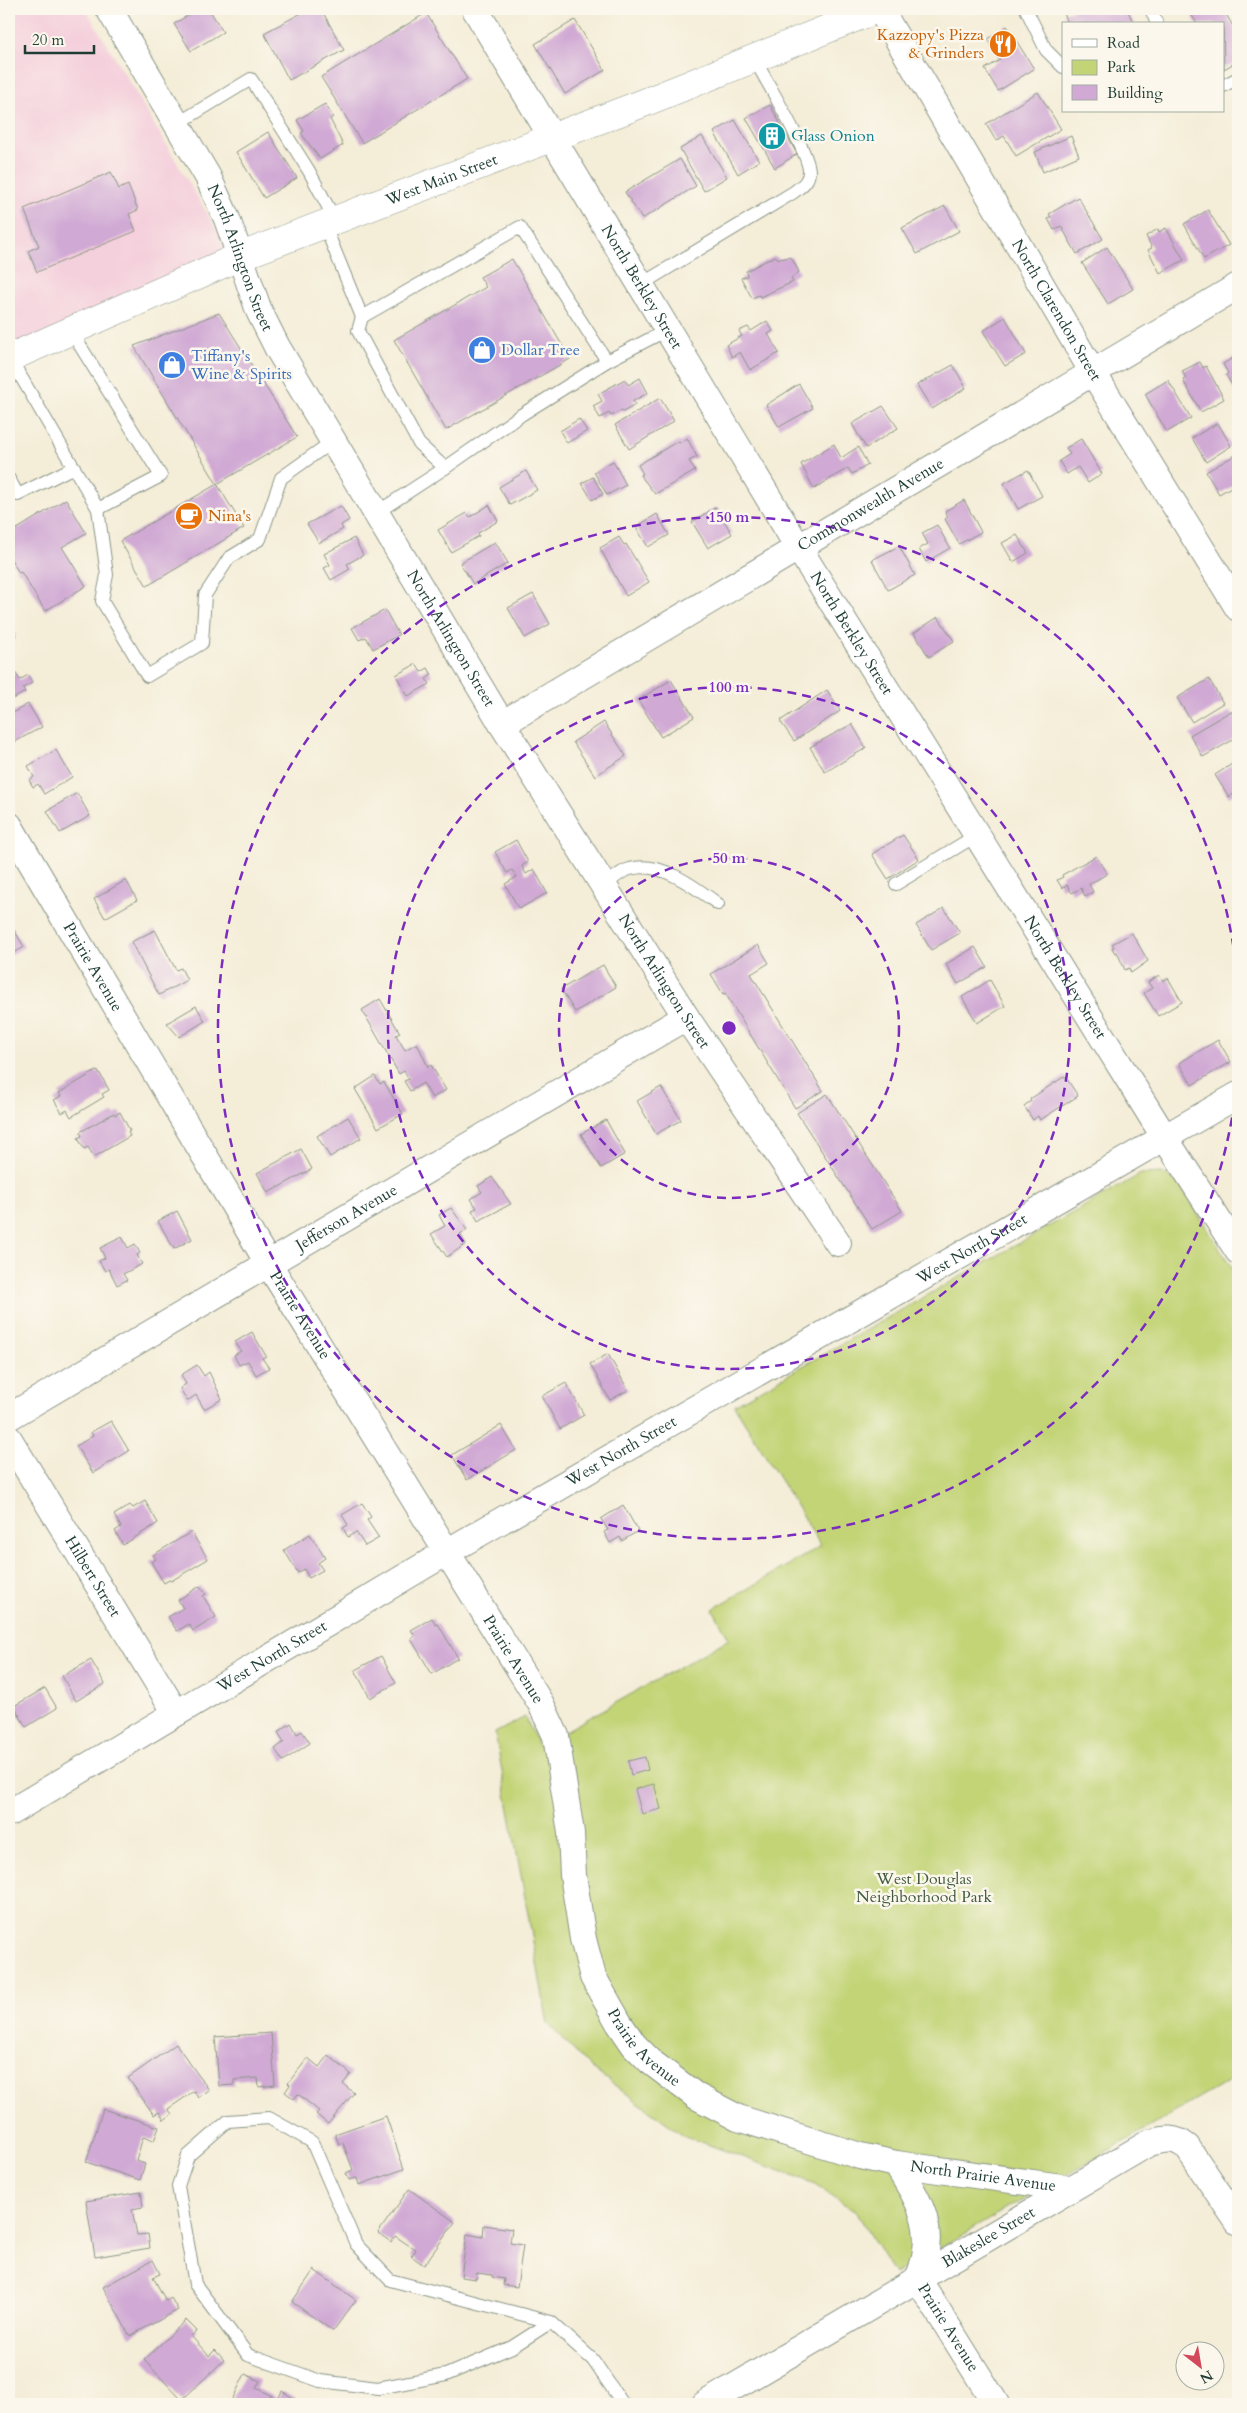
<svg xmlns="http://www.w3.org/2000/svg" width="1247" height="2413" viewBox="0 0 1247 2413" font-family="Cardo,serif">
  <rect width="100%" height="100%" fill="#fbf7ec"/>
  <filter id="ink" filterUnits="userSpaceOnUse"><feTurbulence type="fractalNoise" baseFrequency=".02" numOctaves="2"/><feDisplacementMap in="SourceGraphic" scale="10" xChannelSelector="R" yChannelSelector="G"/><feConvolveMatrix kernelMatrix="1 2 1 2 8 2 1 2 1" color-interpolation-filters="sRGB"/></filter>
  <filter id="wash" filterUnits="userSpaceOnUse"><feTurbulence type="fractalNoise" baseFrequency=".0096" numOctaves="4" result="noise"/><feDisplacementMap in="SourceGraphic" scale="20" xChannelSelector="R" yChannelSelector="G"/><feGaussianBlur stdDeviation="1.12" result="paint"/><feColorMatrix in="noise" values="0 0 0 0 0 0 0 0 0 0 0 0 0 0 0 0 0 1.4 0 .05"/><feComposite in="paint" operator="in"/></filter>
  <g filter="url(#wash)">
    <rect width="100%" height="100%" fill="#f4edd8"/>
    <path fill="#f4cfdc" d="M9 9H86L234 259 9 358Z"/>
    <path fill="#c3d477" stroke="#718856" d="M1162 1173 1179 1184 1238 1277V2076L894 2274 857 2213 816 2184 685 2136 591 2068 548 2024 495 1733 525 1717 539 1746 729 1639 713 1609 821 1546 734 1405 1141 1174Z"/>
    <g id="blocks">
      <g fill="#d0a9d4">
        <path d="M198 9H209L223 32 191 51 174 24Z"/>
        <path d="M309 9H321L344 50 289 80 264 33Z"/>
        <path d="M1076 9H1127L1134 24H1068L1064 13Z"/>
        <path d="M1188 9H1223L1238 35V61L1224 69 1223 24H1197Z"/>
        <path d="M426 13 467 79 362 143 321 77Z"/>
        <path d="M575 20 605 70 565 94 535 44Z"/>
        <path d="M1007 26 1034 69 998 91 985 69 1000 60 988 39Z"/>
        <path d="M1038 92 1061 129 1016 156 1004 136 996 141 986 124Z"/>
        <path d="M325 104 333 117 330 119 343 145 320 159 301 133 304 131 297 120Z"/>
        <path d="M770 105 797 154 775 168 746 118Z"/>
        <path d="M735 120 759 161 738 174 714 132Z"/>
        <path d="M268 132 297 178 264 198 236 152Z"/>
        <path d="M702 136 727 177 704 191 680 149Z"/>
        <path d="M1071 136 1079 156 1043 172 1035 152Z"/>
        <path d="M680 159 696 186 642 219 625 192Z"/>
        <path d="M111 172 119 189 128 185 138 210 129 214 136 231 37 272 28 251 39 246 24 209Z"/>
        <path d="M1078 197 1103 239 1077 254 1061 226 1054 230 1048 219 1051 217 1049 214Z"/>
        <path d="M945 206 959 231 917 254 902 228Z"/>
        <path d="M1208 210 1229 245 1204 259 1184 224Z"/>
        <path d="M1166 228 1184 260 1160 273 1148 250 1152 248 1146 236 1158 229 1159 232Z"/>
        <path d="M1107 247 1133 289 1108 304 1082 263Z"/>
        <path d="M775 256 779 259 791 257 799 272 791 278 793 282 760 297 759 295 752 298 741 278 747 276 746 271Z"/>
        <path d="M512 259 570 359 446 430 394 340 486 287 480 277Z"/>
        <path d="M219 313 297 437 217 484 134 346Z"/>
        <path d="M1005 317 1026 354 1005 366 983 331Z"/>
        <path d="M767 321 773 331 768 334 779 353 750 370 740 352 732 357 726 345 742 336 739 331 748 327 751 331Z"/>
        <path d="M1238 355V396L1226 375 1228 373 1223 364Z"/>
        <path d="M1200 362 1203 368 1206 366 1224 399 1201 412 1183 380 1186 378 1182 371Z"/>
        <path d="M953 365 966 388 932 409 917 385Z"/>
        <path d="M640 378 648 393 633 401 635 405 623 412 622 410 611 416 609 413 600 418 593 406 602 401 598 394 625 379 628 385Z"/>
        <path d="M1168 380 1191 418 1167 432 1145 394Z"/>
        <path d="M799 384 813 408 779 427 766 405Z"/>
        <path d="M660 398 674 421 629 449 615 425Z"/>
        <path d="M883 406 898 428 866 448 852 424Z"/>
        <path d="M579 419 587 431 567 443 560 431Z"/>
        <path d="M1218 423 1231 446 1206 462 1192 438Z"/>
        <path d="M687 438 697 457 689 461 695 471 655 494 640 475 643 474 638 465 678 441 679 443Z"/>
        <path d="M1081 439 1102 474 1088 483 1078 467 1067 474 1059 461 1070 454 1066 448Z"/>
        <path d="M834 444 841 458 858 447 868 465 852 474 848 468 814 489 801 464Z"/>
        <path d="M1237 454 1238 483 1219 494 1206 472Z"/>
        <path d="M613 461 626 485 607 495 594 472Z"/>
        <path d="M1028 470 1042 496 1018 509 1004 483Z"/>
        <path d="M526 471 537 490 510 505 499 487Z"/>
        <path d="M593 477 603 494 592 500 582 483Z"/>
        <path d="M217 484 244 528 147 586 120 541Z"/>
        <path d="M66 499 86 533 62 547 86 586 45 611 21 572 19 573 9 556V534Z"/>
        <path d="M964 500 981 532 959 544 945 519 948 517 945 511Z"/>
        <path d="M489 505 498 521 478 533 479 536 451 552 438 530 467 513 470 517Z"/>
        <path d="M341 506 349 520 341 525 343 529 319 543 307 524Z"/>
        <path d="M716 507 732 534 708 548 692 522Z"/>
        <path d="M657 514 669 535 648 547 636 527Z"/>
        <path d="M937 525 950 548 926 562 919 549 928 544 922 533Z"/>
        <path d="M1017 535 1028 553 1013 562 1002 543Z"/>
        <path d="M619 537 624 545 626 544 649 582 626 596 600 548Z"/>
        <path d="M354 538 363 555 347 564 350 569 331 580 324 568 330 565 324 554Z"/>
        <path d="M495 542 508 563 473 584 460 563Z"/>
        <path d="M899 546 915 575 888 590 872 560Z"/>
        <path d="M533 594 550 624 525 638 508 608Z"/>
        <path d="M385 610 399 635 373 649 366 637 359 640 352 628Z"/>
        <path d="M938 617 954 641 929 657 914 633Z"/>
        <path d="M9 624 16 636 9 640Z"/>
        <path d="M416 664 421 672 428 668 432 675 426 679 430 684 408 696 396 675Z"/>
        <path d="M15 672 20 680 28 675 32 683 23 688 25 692 9 701V676Z"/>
        <path d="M1209 679 1223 703 1192 722 1177 698Z"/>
        <path d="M671 680 694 717 661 737 638 700Z"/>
        <path d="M827 690 840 711 794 741 780 721Z"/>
        <path d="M28 704 42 727 9 745V715Z"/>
        <path d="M1231 711 1238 724V737L1203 757 1190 735Z"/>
        <path d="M604 722 626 756 595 776 573 742Z"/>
        <path d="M852 724 866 748 825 772 810 747Z"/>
        <path d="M56 750 72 777 44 794 38 784 33 787 29 780 34 777 28 766Z"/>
        <path d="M1238 760V791L1229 797 1215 775Z"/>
        <path d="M77 793 90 816 60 833 47 811Z"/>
        <path d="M903 835 919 859 888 879 872 854Z"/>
        <path d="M516 840 528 862 522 866 526 874 534 869 547 893 519 909 505 884 517 877 512 870 507 873 495 852Z"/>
        <path d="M1096 856 1107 874 1089 884 1093 892 1085 896 1081 888 1072 893 1067 885 1062 888 1057 880 1063 877 1062 875Z"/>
        <path d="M126 880 137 900 105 918 94 899Z"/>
        <path d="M944 908 960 933 931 950 916 925Z"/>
        <path d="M13 928 24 947 9 956V930Z"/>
        <path d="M155 930 176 970 181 968 187 980 159 995 131 942Z"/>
        <path d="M1132 933 1148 961 1131 973 1129 968 1125 970 1117 952 1115 953 1112 948 1114 947 1112 944Z"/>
        <path d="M758 945 769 963 751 974 823 1091 795 1108 725 993 723 994 711 974Z"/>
        <path d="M975 947 987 967 958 984 946 964Z"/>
        <path d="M603 965 616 987 575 1012 561 989Z"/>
        <path d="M1159 975 1163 981 1168 978 1182 1002 1158 1016 1144 993 1152 988 1148 982Z"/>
        <path d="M990 980 1005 1006 977 1023 962 997Z"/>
        <path d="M380 999 400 1033 396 1035 405 1050 417 1043 428 1067 431 1065 446 1090 432 1098 423 1083 410 1091 404 1081 409 1079 404 1071 399 1074 362 1010Z"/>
        <path d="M196 1006 205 1021 179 1037 167 1023Z"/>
        <path d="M1218 1040 1231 1062 1192 1085 1179 1063Z"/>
        <path d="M96 1071 99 1072 109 1090 102 1094 104 1097 71 1117 67 1110 62 1113 54 1100 61 1096 59 1093Z"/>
        <path d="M375 1076 380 1084 384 1082 403 1114 378 1128 355 1089Z"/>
        <path d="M1065 1076 1078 1096 1040 1120 1038 1116 1033 1120 1024 1106 1031 1101 1030 1099Z"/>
        <path d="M661 1087 681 1120 656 1134 637 1101Z"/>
        <path d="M827 1094 902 1211 872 1229 797 1113Z"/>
        <path d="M120 1112 130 1131 128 1132 130 1136 94 1157 88 1147 84 1149 78 1138 82 1136 80 1132 114 1113 115 1115Z"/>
        <path d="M348 1117 361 1138 330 1157 317 1136Z"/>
        <path d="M606 1120 625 1154 601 1168 581 1134Z"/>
        <path d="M301 1149 312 1169 268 1193 257 1173Z"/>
        <path d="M492 1177 511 1204 478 1221 472 1210 477 1208 471 1199 482 1192 478 1186Z"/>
        <path d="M451 1208 467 1230 460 1234 466 1244 447 1257 431 1234 445 1226 439 1215Z"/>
        <path d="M177 1211 192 1239 174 1249 158 1221Z"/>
        <path d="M122 1237 128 1248 135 1244 140 1253 137 1255 142 1264 123 1274 127 1280 117 1285 109 1269 105 1271 99 1261 105 1258 100 1248Z"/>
        <path d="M252 1332 266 1356 262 1358 269 1368 256 1375 248 1361 239 1365 234 1355 241 1351 235 1342Z"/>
        <path d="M608 1354 628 1390 610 1400 590 1364Z"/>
        <path d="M197 1365 204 1376 209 1372 222 1399 204 1409 196 1395 187 1401 180 1388 186 1384 181 1375Z"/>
        <path d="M566 1383 584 1415 560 1429 542 1396Z"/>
        <path d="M111 1421 129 1451 93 1473 76 1446 93 1436 91 1432Z"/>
        <path d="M501 1425 516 1450 467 1480 452 1455Z"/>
        <path d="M145 1501 158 1523 123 1545 115 1531 121 1527 114 1515 130 1505 133 1508Z"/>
        <path d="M362 1503 371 1517 367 1520 379 1538 365 1546 356 1532 348 1537 343 1528 348 1525 342 1515Z"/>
        <path d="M623 1505 638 1531 622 1541 620 1537 610 1543 604 1532 608 1530 601 1519Z"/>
        <path d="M191 1532 208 1559 171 1581 169 1580 164 1583 151 1562 156 1559 153 1555Z"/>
        <path d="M310 1534 325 1558 318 1563 323 1570 309 1578 304 1569 298 1573 284 1550Z"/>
        <path d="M200 1586 206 1594 203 1596 216 1617 193 1631 189 1624 177 1631 168 1617 183 1608 178 1600Z"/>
        <path d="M432 1618 436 1625 438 1624 458 1658 432 1674 411 1639 415 1636 411 1630Z"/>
        <path d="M381 1656 396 1683 370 1698 355 1670Z"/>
        <path d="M91 1660 105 1684 76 1701 62 1676Z"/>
        <path d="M45 1688 57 1708 26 1727 14 1706Z"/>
        <path d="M291 1723 297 1734 302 1731 310 1743 283 1761 275 1749 284 1742 278 1732Z"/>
        <path d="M645 1757 648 1770 631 1775 628 1761Z"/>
        <path d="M654 1784 661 1809 642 1814 635 1789Z"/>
        <path d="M271 2033 275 2085 259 2087 258 2078 234 2080V2085L219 2086 215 2037Z"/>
        <path d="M176 2044 209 2090 198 2098 194 2091 168 2109 172 2114 164 2120 159 2112 154 2115 128 2078Z"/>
        <path d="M328 2055 351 2074 343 2084 354 2093 328 2124 316 2114 319 2111 298 2094 294 2099 285 2092 290 2085 288 2083 308 2058 319 2067Z"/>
        <path d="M103 2109 159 2127 154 2141 143 2137 136 2161 145 2164 140 2180 86 2162Z"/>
        <path d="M386 2116 404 2169 359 2185 357 2178 349 2180 346 2173 353 2170 343 2143 339 2144 335 2134Z"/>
        <path d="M409 2189 455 2222 424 2265 411 2256 416 2250 395 2236 391 2242 378 2233Z"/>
        <path d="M141 2192 143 2207 132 2209 137 2235 148 2234 150 2248 95 2257 86 2201Z"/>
        <path d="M484 2225 512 2229 510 2243 523 2245 517 2287 503 2285 504 2279 492 2277V2275L477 2273 476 2279 461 2277 467 2234 483 2237Z"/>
        <path d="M153 2260 160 2274 153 2277 166 2301 171 2298 178 2310 130 2336 103 2287Z"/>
        <path d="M314 2270 356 2300 333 2331 292 2302Z"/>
        <path d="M186 2320 197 2331 191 2336 209 2356 215 2350 224 2360 182 2400 144 2360Z"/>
        <path d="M245 2374 260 2381 256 2388 278 2399 282 2391 295 2399 292 2404H230Z"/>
      </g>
    </g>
  </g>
  <g filter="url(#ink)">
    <use href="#blocks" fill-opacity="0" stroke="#8a9586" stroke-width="1"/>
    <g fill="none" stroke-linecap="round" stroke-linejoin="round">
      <defs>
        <g id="service">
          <path d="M1026 9 1046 50 1063 67"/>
          <path d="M1151 9 1157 24"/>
          <path d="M1223 86 1238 78"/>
          <path d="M177 124 251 79 309 171 335 220"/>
          <path d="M324 224 362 317 520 227 607 361 667 330"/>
          <path d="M640 285 794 192C801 186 809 182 809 171 809 152 765 79 754 58"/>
          <path d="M362 317 358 331 419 444 445 468 521 415 607 361"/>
          <path d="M71 331 161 476 98 509"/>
          <path d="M10 358 98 509 107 575 102 601 147 676 202 643 205 595 229 558 260 539 281 478 333 441"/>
          <path d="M9 479 18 495 74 467"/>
          <path d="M376 513 445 468"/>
          <path d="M896 884 977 835"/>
          <path d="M604 886C611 881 620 871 630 869 660 860 695 887 718 904"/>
          <path d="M551 2322 512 2347 446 2375 378 2388 320 2381 248 2355 195 2284 178 2186 188 2156 228 2121 269 2118 312 2142 356 2244 390 2280 551 2322 593 2360 623 2404"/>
        </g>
        <g id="minor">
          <path id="s1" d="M109 9 208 177 227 219 259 311 277 347 502 724 686 1017 838 1243"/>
          <path id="s2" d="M475 9 798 547 1165 1138 1238 1251"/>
          <path id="s3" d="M880 9 1092 371 1238 608"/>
          <path id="s4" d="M502 724 1238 286"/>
          <path id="s5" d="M9 825 268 1263 541 1704 556 1736 571 1833 573 1875 583 1939 593 1977 619 2023 634 2045 651 2062 696 2096 738 2118 860 2156 896 2164C922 2205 938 2231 918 2279L996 2404"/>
          <path id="s6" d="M9 1417 686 1017"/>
          <path id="s7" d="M9 1439 176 1713"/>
          <path id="s8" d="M9 1813 447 1552 1238 1095"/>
          <path id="s9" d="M896 2164 1069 2188"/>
          <path id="s10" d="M705 2404 1149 2143C1165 2139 1174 2136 1187 2147L1238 2222"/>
        </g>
        <g id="primary">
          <path id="s11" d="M9 358 241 256 641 104 877 9"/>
        </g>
      </defs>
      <use href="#service" stroke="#8a9586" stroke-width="14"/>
      <use href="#minor" stroke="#8a9586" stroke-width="28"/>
      <use href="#primary" stroke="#8a9586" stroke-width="29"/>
      <use href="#service" stroke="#fff" stroke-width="12"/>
      <use href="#minor" stroke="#fff" stroke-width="26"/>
      <use href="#primary" stroke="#fff" stroke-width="28"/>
    </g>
  </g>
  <g fill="none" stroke="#7b2cbf" stroke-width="2.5" stroke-dasharray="9 6">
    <circle cx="729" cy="1028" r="170"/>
    <circle cx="729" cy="1028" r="341"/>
    <path d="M1238 1073A511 511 0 1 1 1238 983"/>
  </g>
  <defs>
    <symbol id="restaurant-disc" viewBox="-11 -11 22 22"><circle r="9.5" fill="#e8710a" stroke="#fbf7ec"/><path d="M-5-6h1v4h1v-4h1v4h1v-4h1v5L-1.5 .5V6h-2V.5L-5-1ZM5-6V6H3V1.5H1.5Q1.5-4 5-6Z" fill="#fff"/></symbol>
    <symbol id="building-disc" viewBox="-11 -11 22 22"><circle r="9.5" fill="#0f9aa8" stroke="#fbf7ec"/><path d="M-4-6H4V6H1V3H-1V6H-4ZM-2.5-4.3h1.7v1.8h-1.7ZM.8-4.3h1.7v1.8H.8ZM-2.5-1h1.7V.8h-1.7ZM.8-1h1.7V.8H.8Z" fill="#fff"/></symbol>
    <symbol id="shop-disc" viewBox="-11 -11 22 22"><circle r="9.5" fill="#3f7fe0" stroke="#fbf7ec"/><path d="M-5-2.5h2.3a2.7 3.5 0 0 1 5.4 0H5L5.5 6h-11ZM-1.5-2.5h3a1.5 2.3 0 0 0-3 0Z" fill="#fff"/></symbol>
    <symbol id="cafe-disc" viewBox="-11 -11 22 22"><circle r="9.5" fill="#e8710a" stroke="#fbf7ec"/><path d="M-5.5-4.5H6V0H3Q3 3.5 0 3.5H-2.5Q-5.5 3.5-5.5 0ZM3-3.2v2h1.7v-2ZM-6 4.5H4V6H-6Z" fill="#fff"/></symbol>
  </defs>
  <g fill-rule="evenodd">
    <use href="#restaurant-disc" x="987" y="28" width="32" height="32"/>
    <use href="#building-disc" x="756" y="120" width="32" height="32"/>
    <use href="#shop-disc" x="466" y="334" width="32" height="32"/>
    <use href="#shop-disc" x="156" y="349" width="32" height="32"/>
    <use href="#cafe-disc" x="173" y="500" width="32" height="32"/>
  </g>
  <g text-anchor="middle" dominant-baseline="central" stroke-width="5" stroke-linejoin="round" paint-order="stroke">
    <g font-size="16" fill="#c56008" stroke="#fbf7ec" text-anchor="end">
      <text x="984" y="35">Kazzopy's Pizza<tspan x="984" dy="18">&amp; Grinders</tspan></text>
      <text x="208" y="516" text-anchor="start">Nina's</text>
    </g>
    <g font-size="16" fill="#0d838f" stroke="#fbf7ec" text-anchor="start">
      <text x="791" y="136">Glass Onion</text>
    </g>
    <g font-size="16" fill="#1f3d34" stroke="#fbf7ec">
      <text stroke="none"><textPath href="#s11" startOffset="468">West Main Street</textPath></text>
      <text stroke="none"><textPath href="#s1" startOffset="282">North Arlington Street</textPath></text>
      <text stroke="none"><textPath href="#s2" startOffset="324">North Berkley Street</textPath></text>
      <text stroke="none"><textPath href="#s3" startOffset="349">North Clarendon Street</textPath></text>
      <text stroke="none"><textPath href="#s4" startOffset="429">Commonwealth Avenue</textPath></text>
      <text stroke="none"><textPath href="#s2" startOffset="729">North Berkley Street</textPath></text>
      <text stroke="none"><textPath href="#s1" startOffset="718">North Arlington Street</textPath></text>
      <text stroke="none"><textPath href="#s5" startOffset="165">Prairie Avenue</textPath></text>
      <text stroke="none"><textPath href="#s2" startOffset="1134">North Berkley Street</textPath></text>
      <text stroke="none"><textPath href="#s1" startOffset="1122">North Arlington Street</textPath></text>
      <text stroke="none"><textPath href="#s6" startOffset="392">Jefferson Avenue</textPath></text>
      <text stroke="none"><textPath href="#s8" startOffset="1116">West North Street</textPath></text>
      <text stroke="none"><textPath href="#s5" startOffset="570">Prairie Avenue</textPath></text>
      <text stroke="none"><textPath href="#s8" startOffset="711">West North Street</textPath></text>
      <text stroke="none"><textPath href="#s7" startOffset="161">Hilbert Street</textPath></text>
      <text stroke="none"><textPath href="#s8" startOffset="306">West North Street</textPath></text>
      <text stroke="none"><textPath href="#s5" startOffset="975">Prairie Avenue</textPath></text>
      <text stroke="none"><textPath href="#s5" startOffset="1395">Prairie Avenue</textPath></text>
      <text stroke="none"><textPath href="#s9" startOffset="88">North Prairie Avenue</textPath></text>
      <text stroke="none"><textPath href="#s10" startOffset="329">Blakeslee Street</textPath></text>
      <text stroke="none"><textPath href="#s5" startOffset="1860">Prairie Avenue</textPath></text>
    </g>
    <g font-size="16" fill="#366cbe" stroke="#fbf7ec" text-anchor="start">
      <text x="501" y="350">Dollar Tree</text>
      <text x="191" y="356">Tiffany's<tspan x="191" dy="18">Wine &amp; Spirits</tspan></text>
    </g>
    <g font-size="16" fill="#405b41" stroke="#fbf7ec">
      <text x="924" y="1879">West Douglas<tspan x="924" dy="18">Neighborhood Park</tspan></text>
    </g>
  </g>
  <circle cx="729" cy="1028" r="8" fill="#7b2cbf" stroke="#fbf7ec" stroke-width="2.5"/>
  <g font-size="15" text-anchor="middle" font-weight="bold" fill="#7b2cbf" stroke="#fbf7ec" stroke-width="5" stroke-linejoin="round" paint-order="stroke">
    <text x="729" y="522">150 m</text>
    <text x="729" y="692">100 m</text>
    <text x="729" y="863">50 m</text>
  </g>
  <rect width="1247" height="2413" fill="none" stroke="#fbf7ec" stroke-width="30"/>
  <rect x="1062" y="22" width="162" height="90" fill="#fbf7ec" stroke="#a3ada2"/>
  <rect x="1072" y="39" width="25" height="8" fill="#ffffff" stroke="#a3ada2"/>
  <text x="1107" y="48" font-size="15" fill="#1f3d34">Road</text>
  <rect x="1072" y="60" width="25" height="15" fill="#c3d477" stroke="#a3ada2"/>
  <text x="1107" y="72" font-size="15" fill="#1f3d34">Park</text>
  <rect x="1072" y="85" width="25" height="15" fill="#d0a9d4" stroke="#a3ada2"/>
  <text x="1107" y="98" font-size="15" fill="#1f3d34">Building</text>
  <g transform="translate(1200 2366) rotate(149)"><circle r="24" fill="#fbf7ec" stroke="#a3ada2"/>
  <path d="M0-4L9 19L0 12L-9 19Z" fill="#d1495b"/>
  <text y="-8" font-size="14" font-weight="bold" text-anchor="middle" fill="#1f3d34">N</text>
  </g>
  <path d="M25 45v8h69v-8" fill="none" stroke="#1f3d34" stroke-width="2.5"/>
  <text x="32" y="45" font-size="15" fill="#1f3d34" stroke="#fbf7ec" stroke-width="4" paint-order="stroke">20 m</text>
</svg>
